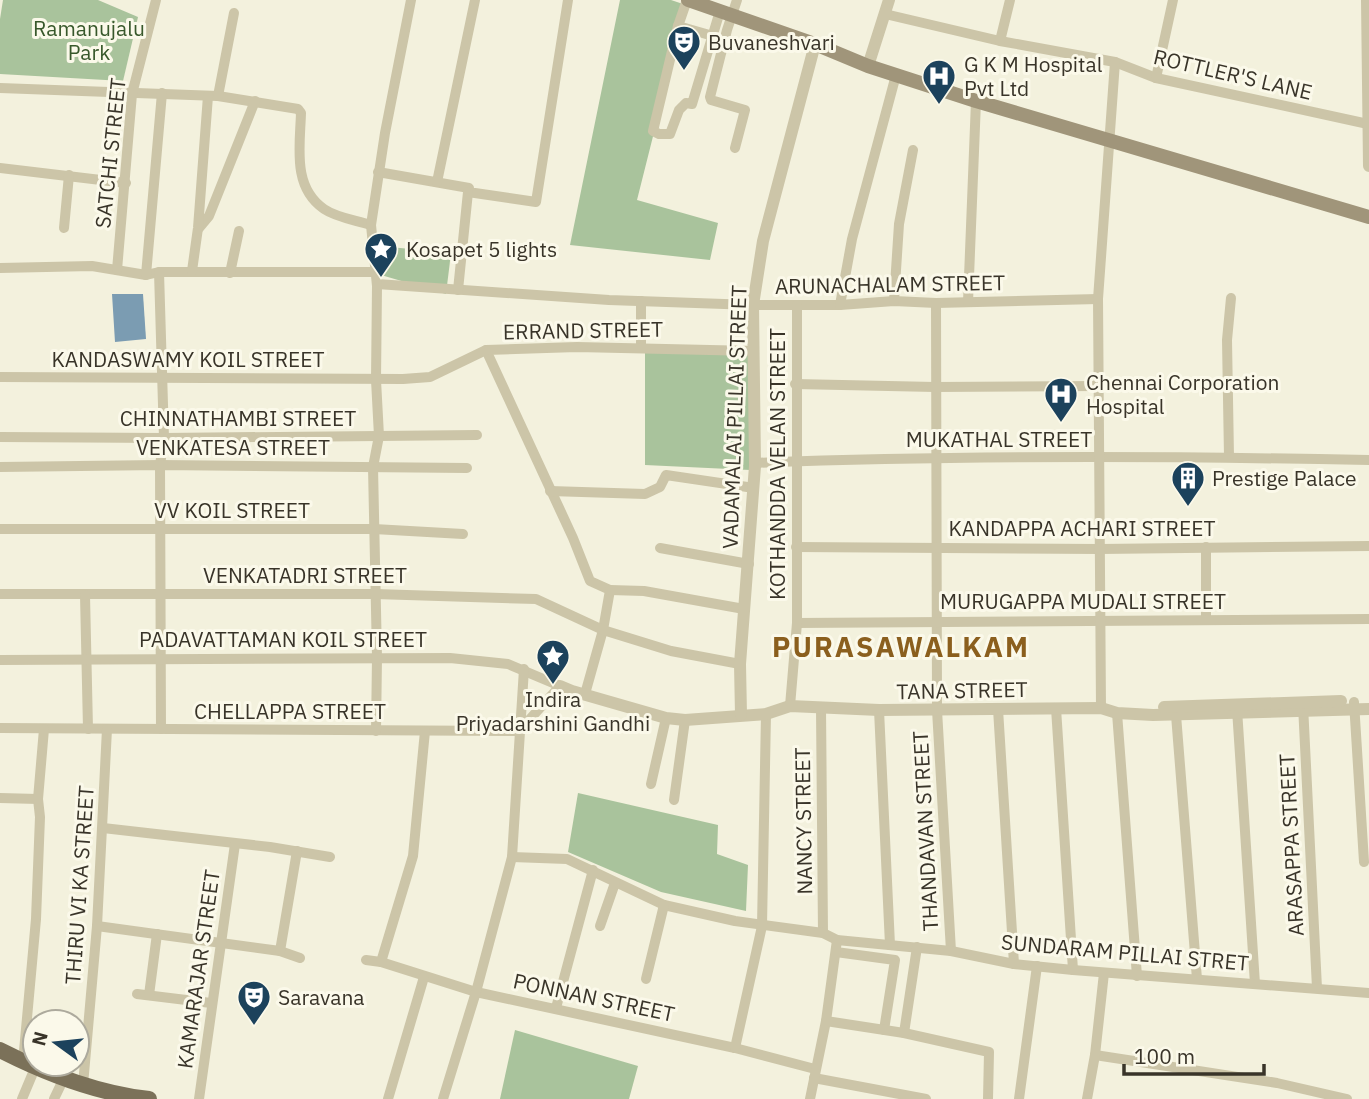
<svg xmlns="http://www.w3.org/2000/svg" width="1369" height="1099" viewBox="0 0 1369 1099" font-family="'IBM Plex Sans',sans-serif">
  <rect width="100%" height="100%" fill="#f3f1dd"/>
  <g fill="#a9c39c">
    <path d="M3 0H98L138 17 123 81 0 74V19Z"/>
    <path d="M620 0H671L686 5 637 200 718 223 710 260 570 245Z"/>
    <path d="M380 246 451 253 446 294 381 275Z"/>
    <path d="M645 350 753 353 750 470 645 465Z"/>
    <path d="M578 793 718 825 717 854 748 865 746 911 661 892 568 852Z"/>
    <path d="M515 1030 638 1066 629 1099H500Z"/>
  </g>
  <path fill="#7b9cb2" d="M112 294H143L146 339 115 342Z"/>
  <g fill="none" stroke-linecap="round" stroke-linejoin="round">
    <g stroke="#ccc5a8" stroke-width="10">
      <path d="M687 0 678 26 713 36"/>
      <path d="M885 14 1000 41 1115 62 1156 78 1368 124"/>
      <path d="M678 26 653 131 659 134H670L679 110 686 103 692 104 720 11"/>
      <path d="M1000 41 1010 0"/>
      <path d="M1156 78 1173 0"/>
      <path d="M0 88 218 96 298 109 301 113C300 146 292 187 324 209 337 218 356 220 371 225"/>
      <path d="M218 96 234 13"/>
      <path d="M735 148 745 110 711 100 710 97 727 30 737 0"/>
      <path d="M0 168 126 183"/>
      <path d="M378 172 469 188 468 192 536 202 568 0"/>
      <path d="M437 182 475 0"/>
      <path d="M64 228 69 175"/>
      <path d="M199 228 209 216 255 101"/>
      <path d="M0 268 92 266 146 275 159 272H375"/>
      <path d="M117 270 132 94 156 0"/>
      <path d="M192 271 198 228 208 96"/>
      <path d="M159 272 164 438 160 465 161 729"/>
      <path d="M230 273 239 231"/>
      <path d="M146 275 162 93"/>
      <path d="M377 284 609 300 753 305H840L894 301 936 303 1098 299"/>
      <path d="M458 290 468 192"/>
      <path d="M641 301V347"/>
      <path d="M894 301 899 224 913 150"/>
      <path d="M968 302 976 101"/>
      <path d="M936 303 937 710 951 951"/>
      <path d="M840 305 852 239 896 75"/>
      <path d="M486 350 573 538 590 581 610 590 603 630 585 694"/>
      <path d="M0 377 403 379 430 377 486 350 577 347 754 351"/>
      <path d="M795 384 935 387 1099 386"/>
      <path d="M0 437 164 438 477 435"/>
      <path d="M1229 457 1227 340 1231 298"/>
      <path d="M754 463C959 455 1164 456 1369 460"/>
      <path d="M0 467 160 465 467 468"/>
      <path d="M550 491 645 494 660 487 666 475 754 488"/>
      <path d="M0 529H374L463 534"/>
      <path d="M796 547 1100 549 1369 546"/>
      <path d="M660 548 749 564"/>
      <path d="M610 590 644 591 744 609"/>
      <path d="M0 594H375L536 599 603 630 671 651 740 664"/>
      <path d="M85 595 88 729"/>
      <path d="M1206 620V547"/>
      <path d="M797 623 1369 619"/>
      <path d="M0 660 450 658 508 664 560 686 519 731 0 728"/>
      <path d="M1354 702 1364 862"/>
      <path d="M1303 705 1317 988"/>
      <path d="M790 706 797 623V305"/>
      <path d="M821 708 823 933"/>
      <path d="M1056 708 1073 970"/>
      <path d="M1101 708 1098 299 1115 62"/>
      <path d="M998 709 1014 964"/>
      <path d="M1237 709 1255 984"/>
      <path d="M879 710 890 945"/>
      <path d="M1117 713 1137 976"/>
      <path d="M1176 715 1197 979"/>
      <path d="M376 731 377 657 373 467 379 436 376 380 377 286 371 225 385 133 411 0"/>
      <path d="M651 784 666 718"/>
      <path d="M0 798 38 799"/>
      <path d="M674 800 685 720"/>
      <path d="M103 828 270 847 330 857"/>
      <path d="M512 857 567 859 664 905 735 921 823 933 837 940 951 951 1014 964 1073 970 1369 993"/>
      <path d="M97 926 280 951 300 958"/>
      <path d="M600 926 615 883"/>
      <path d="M280 951 297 851"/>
      <path d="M836 952 895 960 884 1030"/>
      <path d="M366 960 381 962 476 992 735 1048 815 1069"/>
      <path d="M381 962 413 856 425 731"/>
      <path d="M646 979 664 905"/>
      <path d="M137 994 211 1003"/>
      <path d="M149 995 157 934"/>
      <path d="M556 1008 593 870"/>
      <path d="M826 1021 904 1033 989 1052 988 1099"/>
      <path d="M904 1033 917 947"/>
      <path d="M735 1048 762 926 766 714"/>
      <path d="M1095 1055 1277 1083 1347 1099"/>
      <path d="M23 1062 36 919 40 817 38 799 44 729"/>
      <path d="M814 1078 926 1099"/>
      <path d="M83 1085 97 926 107 729"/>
      <path d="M22 1099 35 1068"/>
      <path d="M54 1099 64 1078"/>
      <path d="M199 1099 235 844"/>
      <path d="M388 1099 424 977"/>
      <path d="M443 1099 476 992 512 857 524 669"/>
      <path d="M810 1099 826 1021 837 940"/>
      <path d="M1019 1099 1037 966"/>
      <path d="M1087 1099 1095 1055 1104 973"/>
    </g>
    <g stroke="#ccc5a8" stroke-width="12">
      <path d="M1367 0 1369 166"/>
      <path d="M868 66 889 0"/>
      <path d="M560 686 572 691 666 718 685 720 766 714 790 706 879 710 1101 708 1117 713 1153 715 1369 709"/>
      <path d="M1164 707 1341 701"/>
      <path d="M741 715 740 664 755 466 753 305 763 241 815 44"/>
    </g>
    <path stroke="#a0957a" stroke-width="14" d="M688 0 815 44 868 66 976 101 1369 217"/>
    <path stroke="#7b7159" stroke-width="16" d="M0 1050C47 1074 96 1093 149 1099"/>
  </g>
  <defs>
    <symbol id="theatre-pin" viewBox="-11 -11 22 30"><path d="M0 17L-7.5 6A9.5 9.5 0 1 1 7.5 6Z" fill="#1c425c" stroke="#fbf9ea"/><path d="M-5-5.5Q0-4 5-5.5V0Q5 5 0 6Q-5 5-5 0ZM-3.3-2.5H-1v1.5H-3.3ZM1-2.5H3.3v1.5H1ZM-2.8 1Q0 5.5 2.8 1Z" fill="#fff"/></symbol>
    <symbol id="hospital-pin" viewBox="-11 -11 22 30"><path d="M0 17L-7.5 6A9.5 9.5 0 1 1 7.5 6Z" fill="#1c425c" stroke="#fbf9ea"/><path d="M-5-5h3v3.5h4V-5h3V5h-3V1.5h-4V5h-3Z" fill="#fff"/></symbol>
    <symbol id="sight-pin" viewBox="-11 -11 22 30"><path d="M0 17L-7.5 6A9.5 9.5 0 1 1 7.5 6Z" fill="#1c425c" stroke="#fbf9ea"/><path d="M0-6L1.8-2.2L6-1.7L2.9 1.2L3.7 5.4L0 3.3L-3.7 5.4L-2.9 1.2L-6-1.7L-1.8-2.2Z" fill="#fff"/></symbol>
    <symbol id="building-pin" viewBox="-11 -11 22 30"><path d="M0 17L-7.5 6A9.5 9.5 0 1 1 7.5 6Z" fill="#1c425c" stroke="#fbf9ea"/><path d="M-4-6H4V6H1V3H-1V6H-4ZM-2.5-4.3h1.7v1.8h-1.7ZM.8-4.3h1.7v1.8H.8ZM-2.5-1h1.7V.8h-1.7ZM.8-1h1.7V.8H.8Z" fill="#fff"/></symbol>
  </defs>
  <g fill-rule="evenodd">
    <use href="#theatre-pin" x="665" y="23" width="38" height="52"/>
    <use href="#hospital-pin" x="920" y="57" width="38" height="52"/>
    <use href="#sight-pin" x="362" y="230" width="38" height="52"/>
    <use href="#hospital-pin" x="1042" y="375" width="38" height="52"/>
    <use href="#building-pin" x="1169" y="459" width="38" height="52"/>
    <use href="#sight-pin" x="534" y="637" width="38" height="52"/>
    <use href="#theatre-pin" x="235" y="978" width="38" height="52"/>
  </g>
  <g text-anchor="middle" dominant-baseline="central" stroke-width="6" stroke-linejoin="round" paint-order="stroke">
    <g font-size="21" fill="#38582b" stroke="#fbf9ea">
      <text x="89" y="28">Ramanujalu<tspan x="89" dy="24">Park</tspan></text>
    </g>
    <g font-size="21" fill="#393429" stroke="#fbf9ea" text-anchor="start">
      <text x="708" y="42">Buvaneshvari</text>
      <text x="964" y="64">G K M Hospital<tspan x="964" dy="24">Pvt Ltd</tspan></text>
      <text x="406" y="249">Kosapet 5 lights</text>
      <text x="1086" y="382">Chennai Corporation<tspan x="1086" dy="24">Hospital</tspan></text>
      <text x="1212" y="478">Prestige Palace</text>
      <text x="553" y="699" text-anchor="middle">Indira<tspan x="553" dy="24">Priyadarshini Gandhi</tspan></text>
      <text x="278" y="997">Saravana</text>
    </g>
    <g font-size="21" fill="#393429" stroke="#fbf9ea">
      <text transform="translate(1233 74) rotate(13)">ROTTLER'S LANE</text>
      <text transform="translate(110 153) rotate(-84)">SATCHI STREET</text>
      <text transform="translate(890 284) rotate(-1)">ARUNACHALAM STREET</text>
      <text transform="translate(583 330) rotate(-1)">ERRAND STREET</text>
      <text x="188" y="359">KANDASWAMY KOIL STREET</text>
      <text transform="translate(734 417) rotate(-88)">VADAMALAI PILLAI STREET</text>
      <text x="238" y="418">CHINNATHAMBI STREET</text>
      <text x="999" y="439">MUKATHAL STREET</text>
      <text x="233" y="447">VENKATESA STREET</text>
      <text transform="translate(777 464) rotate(-90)">KOTHANDDA VELAN STREET</text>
      <text x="232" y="510">VV KOIL STREET</text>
      <text x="1082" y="528">KANDAPPA ACHARI STREET</text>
      <text x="305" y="575">VENKATADRI STREET</text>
      <text x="1083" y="601">MURUGAPPA MUDALI STREET</text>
      <text x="283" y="639">PADAVATTAMAN KOIL STREET</text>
      <text transform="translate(962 690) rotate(-1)">TANA STREET</text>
      <text x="290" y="711">CHELLAPPA STREET</text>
      <text transform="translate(803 821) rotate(-91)">NANCY STREET</text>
      <text transform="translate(925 831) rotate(-93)">THANDAVAN STREET</text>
      <text transform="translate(1291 845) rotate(-93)">ARASAPPA STREET</text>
      <text transform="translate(79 885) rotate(-86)">THIRU VI KA STREET</text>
      <text transform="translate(1125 952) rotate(5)">SUNDARAM PILLAI STRET</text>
      <text transform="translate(198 969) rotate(-82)">KAMARAJAR STREET</text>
      <text transform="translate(594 997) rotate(12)">PONNAN STREET</text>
    </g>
    <g font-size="28" font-weight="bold" letter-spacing="2" fill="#8b5f1e" stroke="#fbf9ea">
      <text x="901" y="646">PURASAWALKAM</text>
    </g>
  </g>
  <g transform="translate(56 1043) rotate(285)"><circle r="33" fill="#fbf9ea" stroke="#adaa9d" stroke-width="2"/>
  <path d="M0-5L12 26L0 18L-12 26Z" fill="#1c425c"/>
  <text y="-10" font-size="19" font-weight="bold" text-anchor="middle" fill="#393429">N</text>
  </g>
  <path d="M1124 1064v10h140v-10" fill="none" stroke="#393429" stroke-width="3.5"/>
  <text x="1134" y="1064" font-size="21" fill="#393429" stroke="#fbf9ea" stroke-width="5" paint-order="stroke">100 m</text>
</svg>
